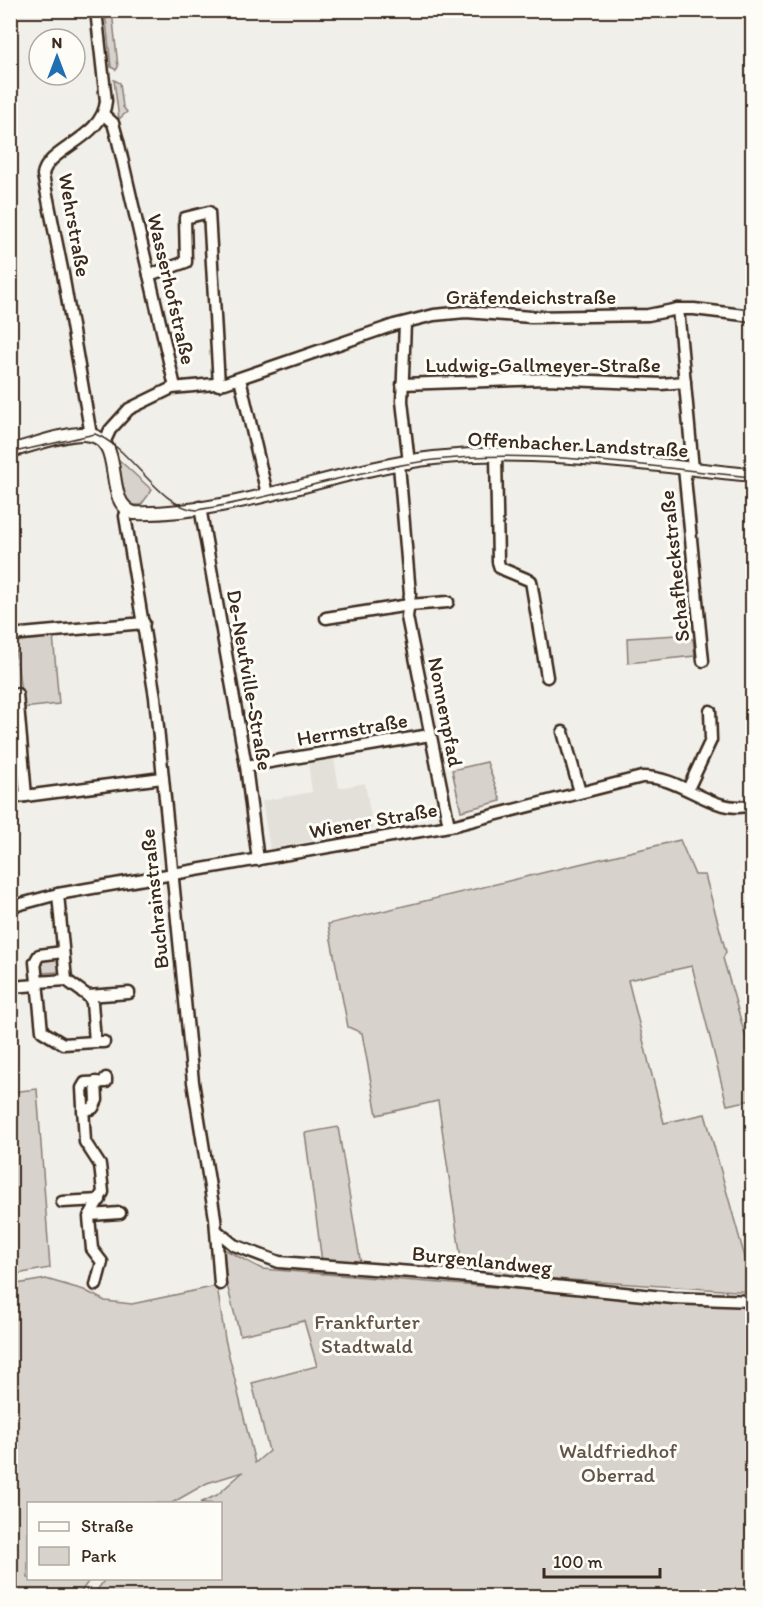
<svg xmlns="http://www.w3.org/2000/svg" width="763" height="1607" viewBox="0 0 763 1607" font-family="Itim,sans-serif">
  <rect width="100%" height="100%" fill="#f1efea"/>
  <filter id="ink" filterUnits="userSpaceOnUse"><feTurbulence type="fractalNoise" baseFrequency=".0167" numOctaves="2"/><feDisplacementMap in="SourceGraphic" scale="12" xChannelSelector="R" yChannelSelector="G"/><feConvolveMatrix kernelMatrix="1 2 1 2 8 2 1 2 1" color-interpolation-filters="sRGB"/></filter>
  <g filter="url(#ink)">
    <path fill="#e3e0da" d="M334 758 339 788 365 783 373 829 270 849 262 801 312 792 308 762Z"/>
    <g fill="#d7d2cc" stroke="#897e75" stroke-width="1.5">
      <path d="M105 11H112L118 67 116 70 111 67Z"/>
      <path d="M114 80 120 83 123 107 127 112 119 119Z"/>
      <path d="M118 459 152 490 141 505H132L125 496Z"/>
      <path d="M53 635 59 704 23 708 14 638Z"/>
      <path d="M678 635 693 639 695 656 628 663 627 638Z"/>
      <path d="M487 762 501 801 461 811 452 770Z"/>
      <path d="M680 840 695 875H705L726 952 723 958 752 1059V1100L727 1105 692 966 628 980 664 1123 705 1114 752 1283V1292L463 1273 438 1101 377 1115 362 1033 348 1027 328 924Z"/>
      <path d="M41 957H59L62 975 58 977 57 972 44 973V979L39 975Z"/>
      <path d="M37 1089 50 1268 11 1275V1092Z"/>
      <path d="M338 1127 361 1265 322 1262 305 1133Z"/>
      <path d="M222 1248 262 1269 682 1302 752 1304V1596H93L105 1579 220 1578V1504L200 1503 217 1495 243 1472 207 1483 172 1503 28 1504V1578L90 1579 78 1596H11V1285L46 1279 84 1290 105 1301 132 1304 217 1286 225 1339 255 1463 269 1451 252 1383 317 1366 304 1321 240 1335 226 1281Z"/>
    </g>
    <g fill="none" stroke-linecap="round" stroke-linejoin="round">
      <defs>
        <g id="minor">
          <path d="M103 114 113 123 118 141 175 387"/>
          <path d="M149 275 186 262 185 218 209 212 219 385"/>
          <path d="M678 309 693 469"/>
          <path d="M405 323 402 401 409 463"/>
          <path d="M240 379 267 494"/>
          <path d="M402 384 547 379 661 384 685 382"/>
          <path d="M91 435 63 274 43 175C46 149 103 139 106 101L96 10"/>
          <path d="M104 443 110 430 129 409 172 388 225 383 394 325 434 315 466 312 531 317 648 315 678 309H694L752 316"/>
          <path d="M496 455 498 562 500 568 531 581 547 677"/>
          <path d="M399 465 410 594 407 617 449 826"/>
          <path d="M684 468 703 661"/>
          <path d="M200 507 246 766 258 860"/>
          <path d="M127 511 125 516 155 697 193 1082 215 1218 220 1284"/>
          <path d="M326 618 409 605 448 602"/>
          <path d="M10 635 144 623"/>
          <path d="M17 694 26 796"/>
          <path d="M563 732 580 792"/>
          <path d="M246 766 430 735"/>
          <path d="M688 789 711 740 710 711"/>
          <path d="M10 798 162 778"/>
          <path d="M58 894 66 980"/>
          <path d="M10 907 58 894 455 825 642 777C683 776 712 816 752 805"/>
          <path d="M63 952 39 955 35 962 42 1031 63 1044 95 1042"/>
          <path d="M37 982 66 980 88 996 129 993"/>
          <path d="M11 987 37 985"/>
          <path d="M88 996 92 1002 95 1042H104"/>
          <path d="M83 1111 93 1108 97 1100 96 1082"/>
          <path d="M62 1202 100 1200"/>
          <path d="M90 1215 120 1213"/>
          <path d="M217 1231 234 1245 279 1262 438 1274 673 1298 752 1301"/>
          <path d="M96 1285 102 1262 92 1249 89 1217 103 1192 100 1165 85 1142 82 1088 85 1083 106 1082V1078"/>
        </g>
        <path id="major" d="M10 451C31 446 64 433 84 434 129 436 100 501 134 513 231 516 338 469 434 458 539 447 648 465 752 475"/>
      </defs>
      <use href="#minor" stroke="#3b2a1e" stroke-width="15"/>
      <use href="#major" stroke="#3b2a1e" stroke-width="16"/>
      <use href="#minor" stroke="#fdfcf7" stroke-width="10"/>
      <use href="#major" stroke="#fdfcf7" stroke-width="12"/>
      <path stroke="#3b2a1e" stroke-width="1.5" d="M10 453 95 434C131 447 159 508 197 510 277 498 354 470 434 460 539 448 648 467 752 477"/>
    </g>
  </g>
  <g text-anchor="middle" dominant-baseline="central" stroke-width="6" stroke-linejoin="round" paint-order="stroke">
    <g font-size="21" fill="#3b2a1e" stroke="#fdfcf7">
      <text transform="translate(75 225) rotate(80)">Wehrstraße</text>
      <text transform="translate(172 289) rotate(77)">Wasserhofstraße</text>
      <text x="531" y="296">Gräfendeichstraße</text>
      <text x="543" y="364">Ludwig-Gallmeyer-Straße</text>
      <text transform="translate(578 444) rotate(3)">Offenbacher Landstraße</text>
      <text transform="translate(674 566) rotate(-96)">Schafheckstraße</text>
      <text transform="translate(250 680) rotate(80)">De-Neufville-Straße</text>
      <text transform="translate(446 712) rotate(79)">Nonnenpfad</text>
      <text transform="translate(352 729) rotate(-10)">Herrnstraße</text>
      <text transform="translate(373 820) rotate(-10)">Wiener Straße</text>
      <text transform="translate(154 899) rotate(-96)">Buchrainstraße</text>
      <text transform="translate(482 1260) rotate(6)">Burgenlandweg</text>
    </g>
    <g font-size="21" fill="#62544a" stroke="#fdfcf7">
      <text x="367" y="1321">Frankfurter<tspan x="367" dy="24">Stadtwald</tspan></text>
      <text x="618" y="1450">Waldfriedhof<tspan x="618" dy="24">Oberrad</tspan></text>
    </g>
  </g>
  <rect width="763" height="1607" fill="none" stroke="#fdfcf7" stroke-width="36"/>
  <rect x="18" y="18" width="727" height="1571" fill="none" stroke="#3b2a1e" stroke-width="2" filter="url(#ink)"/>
  <rect x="27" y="1502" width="195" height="78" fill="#fdfcf7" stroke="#afa8a0" stroke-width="1.5"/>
  <rect x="39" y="1522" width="30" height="9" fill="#fdfcf7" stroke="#afa8a0" stroke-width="1.5"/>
  <text x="81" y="1532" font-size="18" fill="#3b2a1e">Straße</text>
  <rect x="39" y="1547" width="30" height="18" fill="#d7d2cc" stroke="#afa8a0" stroke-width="1.5"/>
  <text x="81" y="1562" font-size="18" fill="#3b2a1e">Park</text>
  <g transform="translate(57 57)"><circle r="28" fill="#fdfcf7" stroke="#afa8a0" stroke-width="1.5"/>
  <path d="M0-4.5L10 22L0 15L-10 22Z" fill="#1f6fb2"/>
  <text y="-9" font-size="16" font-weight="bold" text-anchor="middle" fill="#3b2a1e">N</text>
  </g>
  <path d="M544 1568v9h116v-9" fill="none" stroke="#3b2a1e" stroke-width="3"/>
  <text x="553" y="1568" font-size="18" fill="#3b2a1e" stroke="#fdfcf7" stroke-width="4.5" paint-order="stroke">100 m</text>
</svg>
